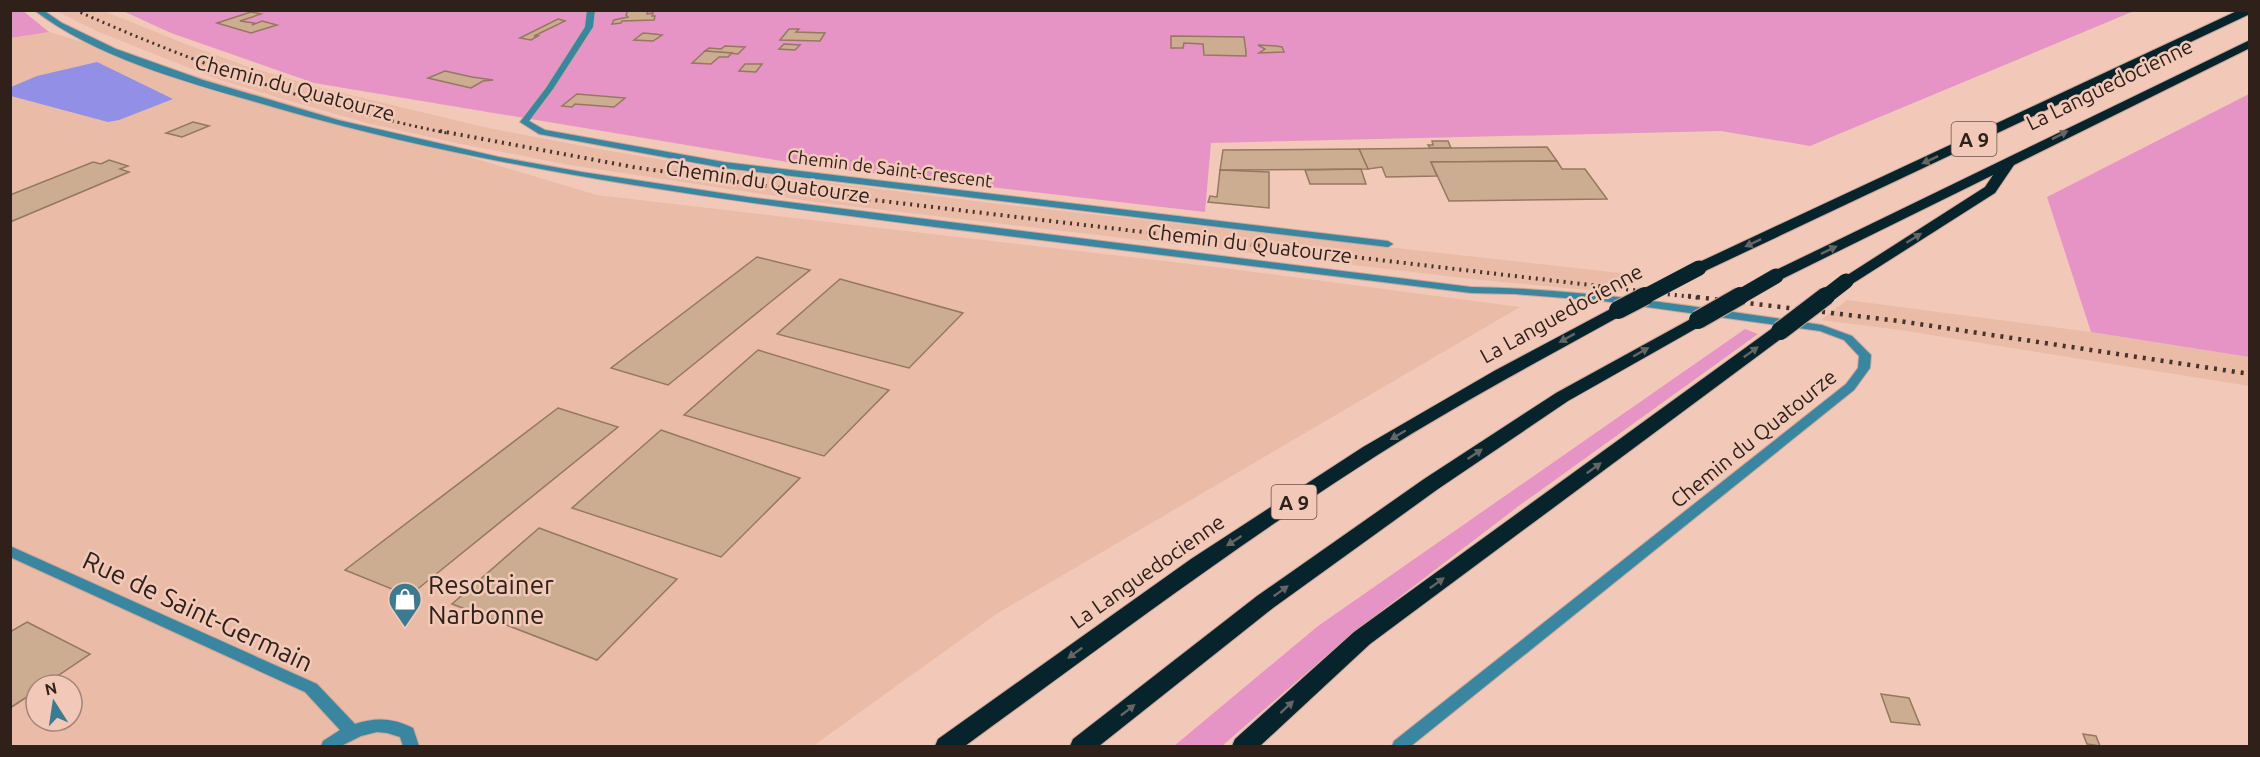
<svg xmlns="http://www.w3.org/2000/svg" width="2260" height="757" viewBox="0 0 2260 757" font-family="Ubuntu,sans-serif">
  <rect width="100%" height="100%" fill="#f2c9b8"/>
  <g fill="#eabba7" fill-rule="evenodd">
    <path d="M56 11H104L188 45 252 68 321 88 488 128 593 148 705 167 991 203 1630 274 1596 291 1472 279 816 202 569 165 456 143 371 124 293 102 217 79 99 32Z"/>
    <path d="M49 32 597 195 1216 267 1520 307 998 613 813 746H11V38ZM36 685H72V721H36Z"/>
    <path d="M1847 300 2091 332 2249 357V386L1900 330 1821 320Z"/>
  </g>
  <g fill="#e694c5">
    <path d="M11 10 23 11 49 32 11 38Z"/>
    <path d="M123 11H2134L1810 146 1721 131 1211 143 1205 212 818 167 314 83 171 33Z"/>
    <path d="M2249 94V357L2091 332 2047 197Z"/>
    <path d="M1745 329 1758 334 1520 505 1355 631 1222 746H1174L1318 626Z"/>
  </g>
  <path fill="#918fe6" d="M97 62 173 99 119 120 108 122 11 96V87L37 76Z"/>
  <g fill="#ccad92" stroke="#95785f" stroke-width="1.5">
    <path d="M628 10H648L647 14 653 13 652 16H655L654 20 622 21 621 23 612 24 614 20 628 17 626 15Z"/>
    <path d="M251 12 261 14 240 21 254 23 252 25 262 21 277 25 251 33 217 23Z"/>
    <path d="M558 19 565 21 534 36H538L531 40 520 38Z"/>
    <path d="M789 29H799L796 32 825 33 820 41 780 40Z"/>
    <path d="M643 33 654 34 662 35 653 41 634 40Z"/>
    <path d="M1171 36 1244 37 1246 52V56L1204 55 1203 44 1184 43 1183 48H1171Z"/>
    <path d="M784 44 800 45 795 50 779 49Z"/>
    <path d="M1258 45 1276 46 1282 47 1284 52 1259 53 1265 49Z"/>
    <path d="M725 46 745 47 738 54 705 51 709 48 721 49Z"/>
    <path d="M705 51 732 53 728 57H719L711 64 692 63Z"/>
    <path d="M745 64H762L756 72 739 71Z"/>
    <path d="M445 71 472 77 493 80 483 81 471 88 428 78Z"/>
    <path d="M577 94 625 98 614 107 575 104 572 107 562 106Z"/>
    <path d="M193 122 209 126 182 137 166 133Z"/>
    <path d="M1432 141H1448L1451 148H1430L1428 145H1433Z"/>
    <path d="M1547 147 1557 161 1431 162 1437 176 1386 177 1382 167 1368 169 1359 149Z"/>
    <path d="M1359 149 1368 169 1220 170 1223 150Z"/>
    <path d="M109 160 128 166 120 169 129 172 10 222V195L93 162 101 164Z"/>
    <path d="M1557 161 1562 169H1585L1607 199 1449 201 1431 162Z"/>
    <path d="M1361 169 1366 184H1310L1305 170Z"/>
    <path d="M1220 170 1269 172V208L1208 202 1210 196 1217 197Z"/>
    <path d="M757 257 810 270 668 385 611 368Z"/>
    <path d="M840 279 963 313 909 368 777 334Z"/>
    <path d="M758 350 889 390 824 456 684 415Z"/>
    <path d="M558 408 618 427 409 596 345 570Z"/>
    <path d="M661 430 800 478 721 557 572 508Z"/>
    <path d="M539 528 677 579 597 660 452 604Z"/>
    <path d="M27 622 90 654 44 685H36V691L10 708V632Z"/>
    <path d="M1881 694 1909 698 1920 725 1891 722Z"/>
    <path d="M2083 734 2096 736 2100 746 2087 744Z"/>
  </g>
  <g fill="none" stroke-linecap="round" stroke-linejoin="round">
    <defs>
      <g id="minor">
        <path d="M34 10H43L62 23 116 49 203 80 338 120 499 157 582 172 748 197 1471 287C1589 289 1705 308 1822 325L1852 336 1871 355 1870 368 1854 390 1411 746H1392L1394 741 1846 384 1858 368 1859 356 1844 340 1820 331 1603 301 1515 294 1471 293C1292 271 1114 249 935 227 714 199 494 170 280 109 201 86 100 61 34 10Z"/>
        <path d="M587 10H595L593 27 553 89 529 121 545 130 724 162 1388 241 1393 244 1388 247 724 168 539 134 520 122 546 88 585 27Z"/>
        <path d="M10 546 317 684 355 724C376 717 393 718 413 728L419 746H403L400 737 387 733 377 732 361 736 341 746H321L323 741 340 730 305 692 10 557Z"/>
      </g>
      <g id="motorway">
        <path d="M2239 10H2250V14L1705 271 1699 273 1691 268 1693 265Z"/>
        <path d="M2250 40V48L2014 165 1995 193 1852 284H1840L1838 281 1985 187 1993 175 1782 279H1770L1768 276 1770 273Z"/>
        <path d="M1618 305 1626 310 1624 314C1541 360 1456 405 1376 456 1235 546 1101 647 965 746H935L938 739 1191 559 1363 447 1494 371Z"/>
        <path d="M1698 315 1704 316 1706 320 1704 324 1568 401 1438 489 1273 608 1099 746H1070L1073 739 1257 596 1424 479 1556 393Z"/>
        <path d="M1780 326 1786 327 1789 331 1786 335 1370 644 1260 746H1232L1235 739 1354 632 1774 327Z"/>
      </g>
    </defs>
    <use href="#minor" stroke="#cba798" stroke-width="2"/>
    <use href="#motorway" stroke="#cba798" stroke-width="2"/>
    <use href="#minor" fill="#3a86a0" fill-rule="evenodd"/>
    <use href="#motorway" fill="#07232c" fill-rule="evenodd"/>
    <path stroke="#45332c" stroke-width="3" stroke-dasharray="2 4" stroke-linecap="butt" d="M75 10C196 64 317 107 447 133"/>
    <path stroke="#45332c" stroke-width="4" stroke-dasharray="2 5" stroke-linecap="butt" d="M440 131 633 167 823 194 1700 298"/>
    <path stroke="#45332c" stroke-width="4.5" stroke-dasharray="3 6" stroke-linecap="butt" d="M1688 296 1899 321 2250 374"/>
    <defs>
      <g id="motorway-bridge-far1">
        <path d="M1642 298 1699 268"/>
        <path d="M1738 298 1776 276"/>
        <path d="M1824 298 1846 281"/>
      </g>
      <g id="motorway-bridge">
        <path d="M1618 310 1645 296"/>
        <path d="M1698 320 1740 296"/>
        <path d="M1780 331 1826 296"/>
      </g>
    </defs>
    <use href="#motorway-bridge-far1" stroke="#cba798" stroke-width="16" stroke-linecap="butt"/>
    <use href="#motorway-bridge" stroke="#cba798" stroke-width="20" stroke-linecap="butt"/>
    <use href="#motorway-bridge-far1" stroke="#07232c" stroke-width="15"/>
    <use href="#motorway-bridge" stroke="#07232c" stroke-width="18"/>
  </g>
  <defs><path id="oneway-solid" d="M-6-.8H1V-3.2L6.5 0L1 3.2V.8H-6Z" transform="scale(1.5)"/></defs>
  <g fill="#656564">
    <use href="#oneway-solid" transform="translate(2060 135) rotate(-27)"/>
    <use href="#oneway-solid" transform="translate(1930 160) rotate(155)"/>
    <use href="#oneway-solid" transform="translate(1914 238) rotate(-32)"/>
    <use href="#oneway-solid" transform="translate(1753 243) rotate(155)"/>
    <use href="#oneway-solid" transform="translate(1829 250) rotate(-26)"/>
    <use href="#oneway-solid" transform="translate(1567 338) rotate(151)"/>
    <use href="#oneway-solid" transform="translate(1641 352) rotate(-30)"/>
    <use href="#oneway-solid" transform="translate(1751 352) rotate(-36)"/>
    <use href="#oneway-solid" transform="translate(1398 435) rotate(150)"/>
    <use href="#oneway-solid" transform="translate(1475 454) rotate(-34)"/>
    <use href="#oneway-solid" transform="translate(1594 468) rotate(-36)"/>
    <use href="#oneway-solid" transform="translate(1234 541) rotate(147)"/>
    <use href="#oneway-solid" transform="translate(1437 583) rotate(-36)"/>
    <use href="#oneway-solid" transform="translate(1281 591) rotate(-36)"/>
    <use href="#oneway-solid" transform="translate(1075 653) rotate(144)"/>
    <use href="#oneway-solid" transform="translate(1287 707) rotate(-43)"/>
    <use href="#oneway-solid" transform="translate(1128 710) rotate(-38)"/>
  </g>
  <defs>
    <symbol id="shop-pin" viewBox="-11 -11 22 30"><path d="M0 17L-7.5 6A9.5 9.5 0 1 1 7.5 6Z" fill="#3c7a90" stroke="#f2c9b8"/><path d="M-5-2.5h2.3a2.7 3.5 0 0 1 5.4 0H5L5.5 6h-11ZM-1.5-2.5h3a1.5 2.3 0 0 0-3 0Z" fill="#fff"/></symbol>
  </defs>
  <g fill-rule="evenodd">
    <use href="#shop-pin" x="386" y="580" width="38" height="52"/>
  </g>
  <g text-anchor="middle" dominant-baseline="central" stroke-width="5" stroke-linejoin="round" paint-order="stroke">
    <g font-size="18" fill="#2f201a" stroke="#f2c9b8">
      <text transform="translate(890 168) rotate(7)">Chemin de Saint-Crescent</text>
    </g>
    <g fill="#f2c9b8" stroke="#6a5349" stroke-width="1.5">
      <rect x="1951.5" y="122" width="45" height="34" rx="4.5"/>
      <rect x="1271.5" y="485" width="45" height="34" rx="4.5"/>
    </g>
    <g font-size="20" font-weight="bold" fill="#2f201a">
      <text x="1974" y="139">A 9</text>
      <text x="1294" y="502">A 9</text>
    </g>
    <g font-size="21" fill="#2f201a" stroke="#f2c9b8">
      <text transform="translate(2109 84) rotate(-26)">La Languedocienne</text>
      <text transform="translate(295 87) rotate(15)">Chemin du Quatourze</text>
      <text transform="translate(768 181) rotate(8)">Chemin du Quatourze</text>
      <text transform="translate(1250 243) rotate(7)">Chemin du Quatourze</text>
      <text transform="translate(1561 313) rotate(-29)">La Languedocienne</text>
      <text transform="translate(1753 438) rotate(-39)">Chemin du Quatourze</text>
      <text transform="translate(1147 571) rotate(-35)">La Languedocienne</text>
    </g>
    <g font-size="26" fill="#2f201a" stroke="#f2c9b8" text-anchor="start">
      <text x="428" y="584">Resotainer<tspan x="428" dy="30">Narbonne</tspan></text>
    </g>
    <g font-size="26" fill="#2f201a" stroke="#f2c9b8">
      <text transform="translate(198 611) rotate(25)">Rue de Saint-Germain</text>
    </g>
  </g>
  <rect width="2260" height="757" fill="none" stroke="#2f201a" stroke-width="24"/>
  <g transform="translate(54 703) rotate(348)"><circle r="28" fill="#f2c9b8" stroke="#a48579" stroke-width="1.5"/>
  <path d="M0-4.5L10 22L0 15L-10 22Z" fill="#3c7a90"/>
  <text y="-9" font-size="16" font-weight="bold" text-anchor="middle" fill="#2f201a">N</text>
  </g>
</svg>
